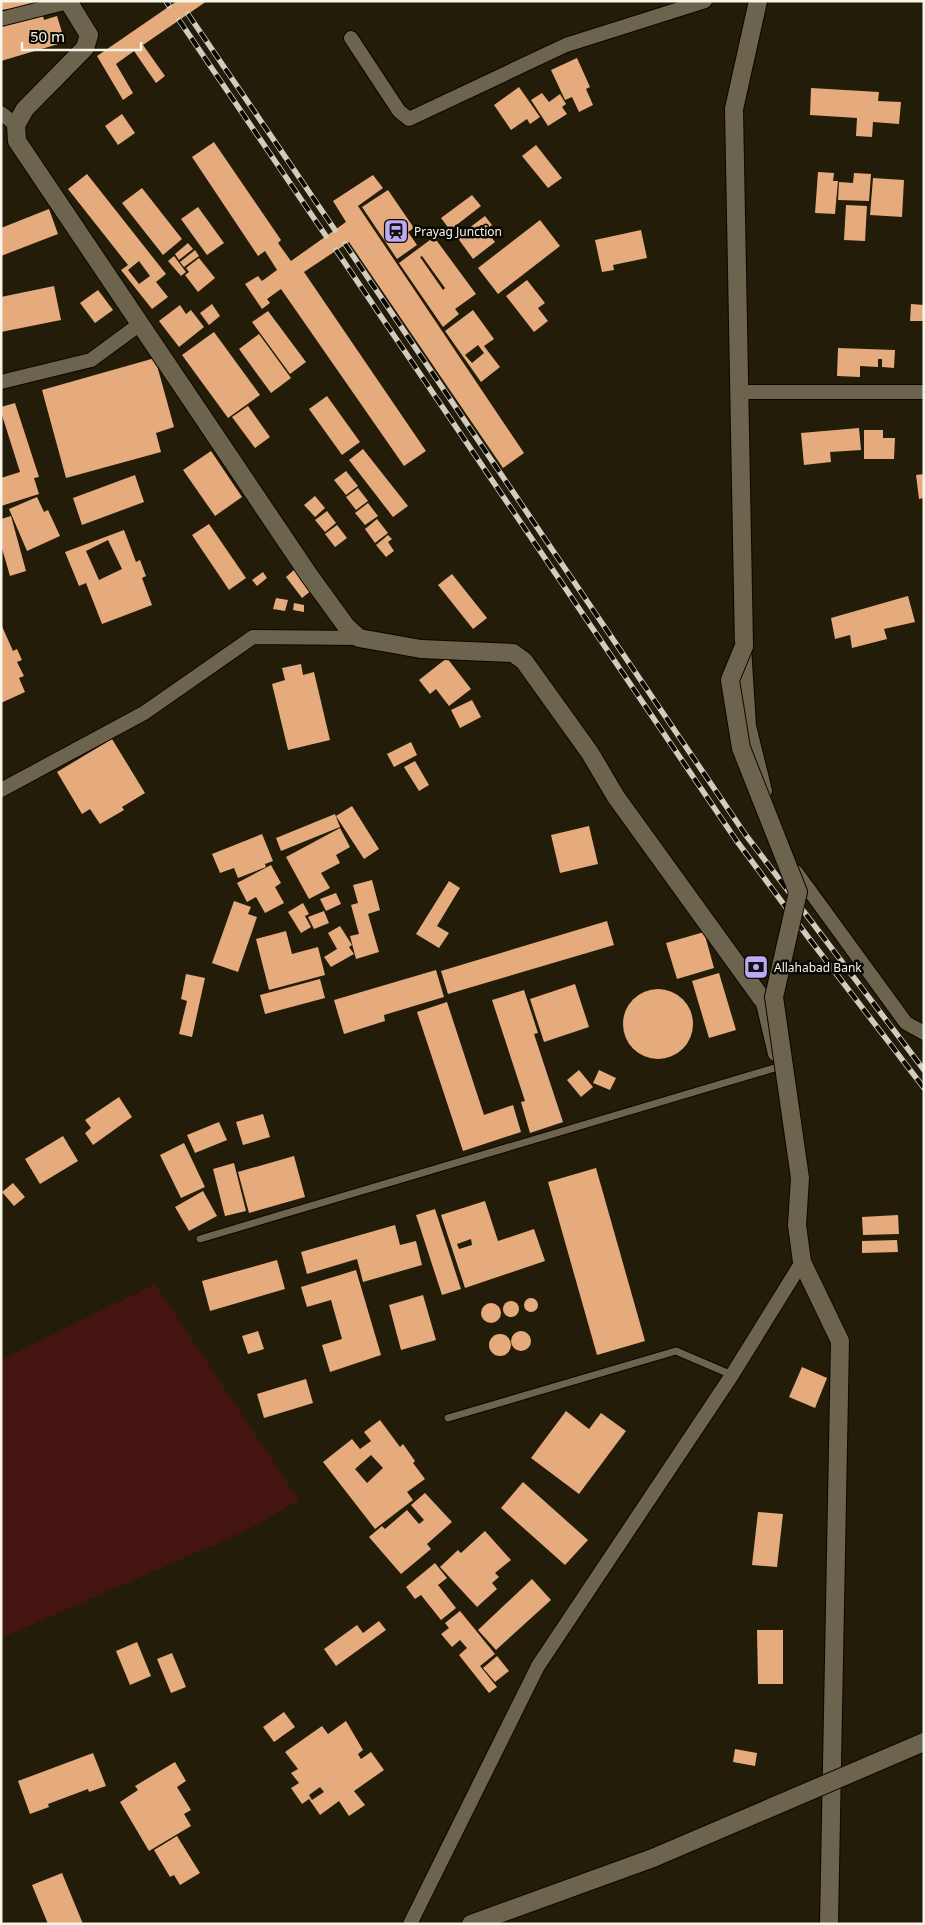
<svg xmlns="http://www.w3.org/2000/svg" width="925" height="1925" viewBox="0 0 925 1925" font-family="'Noto Sans',sans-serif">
  <rect width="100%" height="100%" fill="#231c08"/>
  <path fill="#441510" d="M155 1284 299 1500 246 1531 1 1638V1360Z"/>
  <g fill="#e6ab7c" fill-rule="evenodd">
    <path d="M1 1H38V5L1 10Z"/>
    <path d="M177 1H207L143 45 165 76 156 83 134 51 116 64 133 93 123 100 97 56Z"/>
    <path d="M42 12 44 20 57 16 65 42 1 61V25Z"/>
    <path d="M577 58 590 87 586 89 593 105 579 112 572 97 565 100 551 70Z"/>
    <path d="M519 87 540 117 530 124 527 119 511 130 494 105Z"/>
    <path d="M811 88 879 92 878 101 901 102 899 124 873 122 872 137 856 136 857 118 810 115Z"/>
    <path d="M542 93 549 102 560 94 566 104 562 107 567 114 548 126 531 100Z"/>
    <path d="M122 114 135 133 118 145 105 126Z"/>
    <path d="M214 142 281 240 278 243 291 261 346 222 333 201 373 175 383 188 358 206 524 453 503 468 349 242 304 272 426 451 404 466 281 289 267 299 270 303 262 309 245 284 258 276 262 281 277 270 265 251 258 256 192 157Z"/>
    <path d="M536 145 562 178 548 188 522 156Z"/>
    <path d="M818 172 834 173 833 181H838L835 214 815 213Z"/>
    <path d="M854 173 871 174 869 201 838 200 839 182 853 183Z"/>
    <path d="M87 174 166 274 156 282 168 297 152 309 121 270 128 265 68 189ZM139 261 150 276 139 284 128 270Z"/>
    <path d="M873 178 904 180 902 217 870 215Z"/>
    <path d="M142 188 182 239 163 255 122 203Z"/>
    <path d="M388 190 414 228 408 232 417 245 397 259 362 207Z"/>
    <path d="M472 195 481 206 450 230 441 218Z"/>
    <path d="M846 205 867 206 865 241 844 240Z"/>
    <path d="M198 207 224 243 207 255 181 219Z"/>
    <path d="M49 209 58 234 1 256V228Z"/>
    <path d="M485 216 492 225 486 230 495 242 473 259 457 237Z"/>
    <path d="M540 220 560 246 498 294 478 268Z"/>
    <path d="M641 230 647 258 613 265 614 270 602 272 595 240Z"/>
    <path d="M434 237 476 294 455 309 459 314 443 327 399 263ZM422 256 445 288 443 290 420 257Z"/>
    <path d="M188 243 193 249 179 260 175 254Z"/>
    <path d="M195 250 199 256 184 267 180 262Z"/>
    <path d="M174 256 186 272 181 276 168 261Z"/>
    <path d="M199 258 215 278 198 292 185 275 189 272 186 268Z"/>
    <path d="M527 280 545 303 538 308 548 321 534 332 506 296Z"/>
    <path d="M54 286 61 320 1 332V297Z"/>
    <path d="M98 290 113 310 95 323 80 303Z"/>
    <path d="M212 304 220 316 209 325 200 313Z"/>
    <path d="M911 304 924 305V321H910Z"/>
    <path d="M180 305 186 314 191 310 204 327 179 347 159 321Z"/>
    <path d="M473 310 494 339 484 346 500 367 481 382 445 331ZM478 345 484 353 472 363 465 355Z"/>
    <path d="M268 311 306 362 290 374 252 322Z"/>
    <path d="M214 332 260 395 228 418 182 355Z"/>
    <path d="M259 334 291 378 271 393 239 349Z"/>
    <path d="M838 348 895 350 894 368 882 367V359H878V367L860 366V377L837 376Z"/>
    <path d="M155 358 174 427 156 433 161 452 66 478 42 390Z"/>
    <path d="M327 396 360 442 342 455 309 409Z"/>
    <path d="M15 403 39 477 34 478 39 494 1 506V478L20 472 1 412V407Z"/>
    <path d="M248 406 270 437 255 448 232 417Z"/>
    <path d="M859 428 861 450 830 452 831 462 804 465 801 433Z"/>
    <path d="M864 430H883V438H895L894 459H864Z"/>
    <path d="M363 449 408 506 393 517 349 460Z"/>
    <path d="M211 451 242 497 215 516 183 470Z"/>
    <path d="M346 471 358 486 346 495 334 480Z"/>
    <path d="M924 474V498L919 499 916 475Z"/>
    <path d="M135 475 144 502 82 525 73 498Z"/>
    <path d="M358 488 368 501 356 510 346 497Z"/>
    <path d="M315 496 325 508 315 517 304 505Z"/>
    <path d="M37 497 44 512 48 510 60 536 27 551 9 509Z"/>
    <path d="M368 503 378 516 365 525 355 513Z"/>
    <path d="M327 511 336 523 325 532 315 520Z"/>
    <path d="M11 516 26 571 10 576 1 545V519Z"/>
    <path d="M377 519 388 533 375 543 365 529Z"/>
    <path d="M209 524 246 578 229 590 192 535Z"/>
    <path d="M337 525 347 538 335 547 325 534Z"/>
    <path d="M124 530 136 562 140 560 146 576 142 578 152 605 102 624 86 583 79 586 65 552ZM108 540 122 569 99 580 86 551Z"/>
    <path d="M388 535 392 539 388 542 394 551 386 557 376 545Z"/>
    <path d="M295 569 312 590 302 598 286 577Z"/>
    <path d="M263 572 267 578 257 586 252 580Z"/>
    <path d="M452 574 487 618 473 629 438 585Z"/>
    <path d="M908 596 915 622 884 629 887 639 852 648 850 635 835 639 831 618Z"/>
    <path d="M276 598 288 600 285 611 273 609Z"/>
    <path d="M294 603 304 605V612L293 610Z"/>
    <path d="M1 624 13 651 17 649 22 660 17 662 24 676 19 678 25 692 1 703Z"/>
    <path d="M447 658 471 689 449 706 436 689 430 694 419 680Z"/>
    <path d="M301 664 303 675 314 672 330 740 288 750 272 684 285 680 282 668Z"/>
    <path d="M472 700 481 717 460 728 451 710Z"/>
    <path d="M112 739 145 793 122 807 124 810 100 824 90 809 82 814 57 772Z"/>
    <path d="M411 742 417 755 394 767 387 754Z"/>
    <path d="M415 761 429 785 419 791 404 767Z"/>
    <path d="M352 806 379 849 364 859 336 816Z"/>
    <path d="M335 814 340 827 281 851 276 838Z"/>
    <path d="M589 826 598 864 560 873 551 835Z"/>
    <path d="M340 828 350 847 336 855 340 863 321 873 330 888 309 899 286 857Z"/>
    <path d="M262 834 273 861 265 864 266 867 238 878 234 868 220 873 212 854Z"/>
    <path d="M271 865 281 883 275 887 284 903 265 913 256 897 247 902 237 883Z"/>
    <path d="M372 880 380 910 368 914 379 952 356 959 350 936 359 934 351 905 358 903 353 885Z"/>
    <path d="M449 881 460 888 437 926 449 933 439 948 416 934Z"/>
    <path d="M336 893 341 904 326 911 320 899Z"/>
    <path d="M234 901 251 907 248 914 257 917 238 972 212 963Z"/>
    <path d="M303 903 309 914 305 916 311 927 301 933 288 912Z"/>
    <path d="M324 911 329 923 314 929 308 917Z"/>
    <path d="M607 921 614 945 448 994 441 971Z"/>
    <path d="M340 926 352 945 349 947 354 954 331 967 324 957 337 949 328 933Z"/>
    <path d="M286 931 292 954 318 947 325 975 269 990 256 939Z"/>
    <path d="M704 932 714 968 677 979 666 943Z"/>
    <path d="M436 970 444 997 384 1015 385 1021 344 1034 334 1000Z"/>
    <path d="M719 973 736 1030 709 1038 692 981Z"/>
    <path d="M186 974 205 978 192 1037 179 1034 187 1001 181 999Z"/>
    <path d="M320 979 325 998 265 1014 260 995Z"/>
    <path d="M575 984 589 1027 544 1042 530 999Z"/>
    <circle cx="658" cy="1024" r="35"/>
    <path d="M524 990 538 1033 534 1034 563 1122 530 1133 521 1102 525 1101 492 1000Z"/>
    <path d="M447 1002 484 1115 513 1105 521 1132 463 1151 417 1012Z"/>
    <path d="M579 1070 593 1087 581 1097 567 1080Z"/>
    <path d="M599 1070 616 1078 610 1090 593 1083Z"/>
    <path d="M119 1097 132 1117 93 1145 85 1133 91 1128 85 1120Z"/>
    <path d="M263 1114 270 1137 243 1145 236 1122Z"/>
    <path d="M219 1122 227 1140 195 1153 187 1135Z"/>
    <path d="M63 1136 78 1161 40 1184 25 1159Z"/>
    <path d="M184 1143 205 1187 181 1198 160 1155Z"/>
    <path d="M294 1156 305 1197 249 1213 238 1172Z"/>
    <path d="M234 1163 246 1211 225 1216 213 1169Z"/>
    <path d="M596 1168 645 1341 597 1355 548 1182Z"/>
    <path d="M13 1183 25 1197 14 1206 2 1192Z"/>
    <path d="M203 1191 217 1216 189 1231 175 1207Z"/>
    <path d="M485 1201 498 1241 534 1229 545 1261 465 1288 441 1215ZM471 1239 472 1245 459 1249 457 1244Z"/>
    <path d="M435 1209 461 1289 442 1295 416 1215Z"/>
    <path d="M898 1215 899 1234 863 1235 862 1217Z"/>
    <path d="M395 1225 400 1245 416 1241 422 1265 363 1282 357 1259 307 1274 301 1252Z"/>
    <path d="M897 1240 898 1252 862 1253V1241Z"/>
    <path d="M277 1260 285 1289 210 1311 202 1281Z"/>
    <path d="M356 1270 381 1355 330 1372 322 1345 342 1339 331 1300 307 1307 301 1287Z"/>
    <path d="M423 1295 436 1340 401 1350 389 1305Z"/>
    <circle cx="531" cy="1305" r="7"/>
    <circle cx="511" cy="1309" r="8"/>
    <circle cx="491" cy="1313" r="10"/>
    <path d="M258 1331 264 1349 248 1354 242 1336Z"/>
    <circle cx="521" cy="1341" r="10"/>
    <circle cx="500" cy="1345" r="11"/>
    <path d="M802 1367 827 1378 815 1408 789 1397Z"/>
    <path d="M306 1379 313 1403 264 1418 257 1394Z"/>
    <path d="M566 1411 589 1429 601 1413 626 1431 579 1494 531 1458Z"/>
    <path d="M380 1420 400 1447 403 1444 415 1461 413 1463 425 1479 407 1492 413 1500 375 1529 323 1462 352 1439 360 1449 371 1441 364 1432ZM371 1455 383 1468 367 1483 355 1469Z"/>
    <path d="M523 1482 588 1540 565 1565 501 1508Z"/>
    <path d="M425 1493 452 1522 427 1544 431 1549 401 1574 369 1537 382 1526 385 1529 407 1510 419 1524 424 1520 411 1505Z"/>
    <path d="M758 1512 783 1514 777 1567 752 1565Z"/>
    <path d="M485 1531 511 1560 495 1573 499 1577 492 1583 497 1589 477 1607 440 1567 458 1550 461 1553Z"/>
    <path d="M435 1563 447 1578 438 1585 456 1608 441 1620 421 1595 415 1599 406 1587Z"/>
    <path d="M532 1579 551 1600 496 1650 478 1630Z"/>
    <path d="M460 1611 495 1654 480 1666 497 1687 489 1693 459 1655 467 1648 460 1640 452 1647 441 1634 449 1628 445 1623Z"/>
    <path d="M379 1621 386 1630 336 1666 324 1649 357 1625 363 1633Z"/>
    <path d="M757 1630H783V1684H758Z"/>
    <path d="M137 1642 151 1676 130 1685 116 1651Z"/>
    <path d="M172 1653 186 1687 171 1693 157 1659Z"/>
    <path d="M497 1656 509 1671 495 1682 483 1668Z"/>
    <path d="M284 1712 295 1727 274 1742 263 1727Z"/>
    <path d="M346 1721 363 1750 358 1754 361 1759 371 1752 384 1770 354 1791 365 1805 349 1816 339 1801 320 1815 309 1799 302 1804 291 1788 299 1783 291 1773 298 1769 285 1752 322 1726 328 1734ZM320 1787 324 1792 312 1800 309 1795Z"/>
    <path d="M735 1749 757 1753 755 1766 733 1762Z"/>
    <path d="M93 1753 106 1786 89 1792 88 1789 48 1804 49 1807 30 1814 18 1781Z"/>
    <path d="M175 1762 186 1781 177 1787 191 1810 184 1814 191 1826 149 1851 120 1802 138 1790 135 1786Z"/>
    <path d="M177 1836 200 1873 180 1885 174 1875 170 1877 154 1850Z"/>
    <path d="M62 1873 83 1924H48L32 1885Z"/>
  </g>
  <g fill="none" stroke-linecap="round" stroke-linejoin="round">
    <defs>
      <g id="service">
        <path d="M200 1239 778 1067"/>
        <path d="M448 1418 676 1351 732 1375"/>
      </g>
      <g id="minor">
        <path d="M1 19 68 2"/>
        <path d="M351 38 399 111 409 119 566 45 705 1"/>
        <path d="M1 113 16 125"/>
        <path d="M1 382 91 360 140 324"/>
        <path d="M741 392H924"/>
        <path d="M744 647 749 726 765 791"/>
        <path d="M1 790 144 713 253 637 359 638"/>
        <path d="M796 872 906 1023 924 1033"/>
        <path d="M762 999 775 1054"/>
        <path d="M410 1924 538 1666 732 1375 802 1262"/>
      </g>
      <g id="tertiary">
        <path d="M68 1 89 35 85 48 25 109 16 125 17 141 309 575 346 626 359 638 421 649 513 653 524 661 590 753 616 797 762 999"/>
        <path d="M744 646 734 109 758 1"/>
        <path d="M797 1225 802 1262 840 1341 829 1924"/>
        <path d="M471 1924 653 1858"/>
      </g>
    </defs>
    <use href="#service" stroke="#0c0600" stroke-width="9"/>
    <use href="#minor" stroke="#0c0600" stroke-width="16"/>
    <use href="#tertiary" stroke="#0c0600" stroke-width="20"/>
    <use href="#service" stroke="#6d644e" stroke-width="7"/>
    <use href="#minor" stroke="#6d644e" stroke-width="14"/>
    <use href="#tertiary" stroke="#6d644e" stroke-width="18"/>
    <defs>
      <g id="rail">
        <path d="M166 1 169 6"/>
        <path d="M188 14 335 230"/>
        <path d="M179 20 326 236"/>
        <path d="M345 244 745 834 924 1070"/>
        <path d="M336 250 736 840 808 937 924 1088"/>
      </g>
    </defs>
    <use href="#rail" stroke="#d1ccbe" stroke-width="5.5"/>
    <use href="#rail" stroke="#090702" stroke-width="4" stroke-dasharray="11" stroke-linecap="butt"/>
    <defs>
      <g id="tertiary-bridge">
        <path d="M744 646 730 680 741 748 798 892 774 997 800 1178 797 1225"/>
        <path d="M653 1858 924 1742"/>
      </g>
    </defs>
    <use href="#tertiary-bridge" stroke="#0c0600" stroke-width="20" stroke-linecap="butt"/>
    <use href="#tertiary-bridge" stroke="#6d644e" stroke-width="18"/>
  </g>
  <defs>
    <symbol id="station-square" viewBox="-11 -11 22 22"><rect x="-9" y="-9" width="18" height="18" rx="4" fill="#bea9f5" stroke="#090702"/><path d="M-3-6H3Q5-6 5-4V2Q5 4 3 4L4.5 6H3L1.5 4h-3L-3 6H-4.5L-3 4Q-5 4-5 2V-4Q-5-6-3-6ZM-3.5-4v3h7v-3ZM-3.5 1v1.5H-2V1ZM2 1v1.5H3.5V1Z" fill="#111"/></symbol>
    <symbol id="bank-square" viewBox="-11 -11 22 22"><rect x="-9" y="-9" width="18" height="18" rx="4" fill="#bea9f5" stroke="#090702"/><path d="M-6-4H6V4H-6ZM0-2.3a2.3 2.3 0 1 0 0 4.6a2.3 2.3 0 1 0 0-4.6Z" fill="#111"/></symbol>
  </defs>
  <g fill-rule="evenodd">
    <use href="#station-square" x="382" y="217" width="28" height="28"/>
    <use href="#bank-square" x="742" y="953" width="28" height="28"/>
  </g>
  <g text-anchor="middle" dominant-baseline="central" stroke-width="5" stroke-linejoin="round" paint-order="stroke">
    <g font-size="12" fill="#f8f4e7" stroke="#090702" text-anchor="start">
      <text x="414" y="231">Prayag Junction</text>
      <text x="774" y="967">Allahabad Bank</text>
    </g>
  </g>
  <rect width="925" height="1925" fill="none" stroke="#f8f4e7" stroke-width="5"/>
  <path d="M22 42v8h119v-8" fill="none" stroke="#f8f4e7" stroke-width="2.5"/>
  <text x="30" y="42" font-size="15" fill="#f8f4e7" stroke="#090702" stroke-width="4" paint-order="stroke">50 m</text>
</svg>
